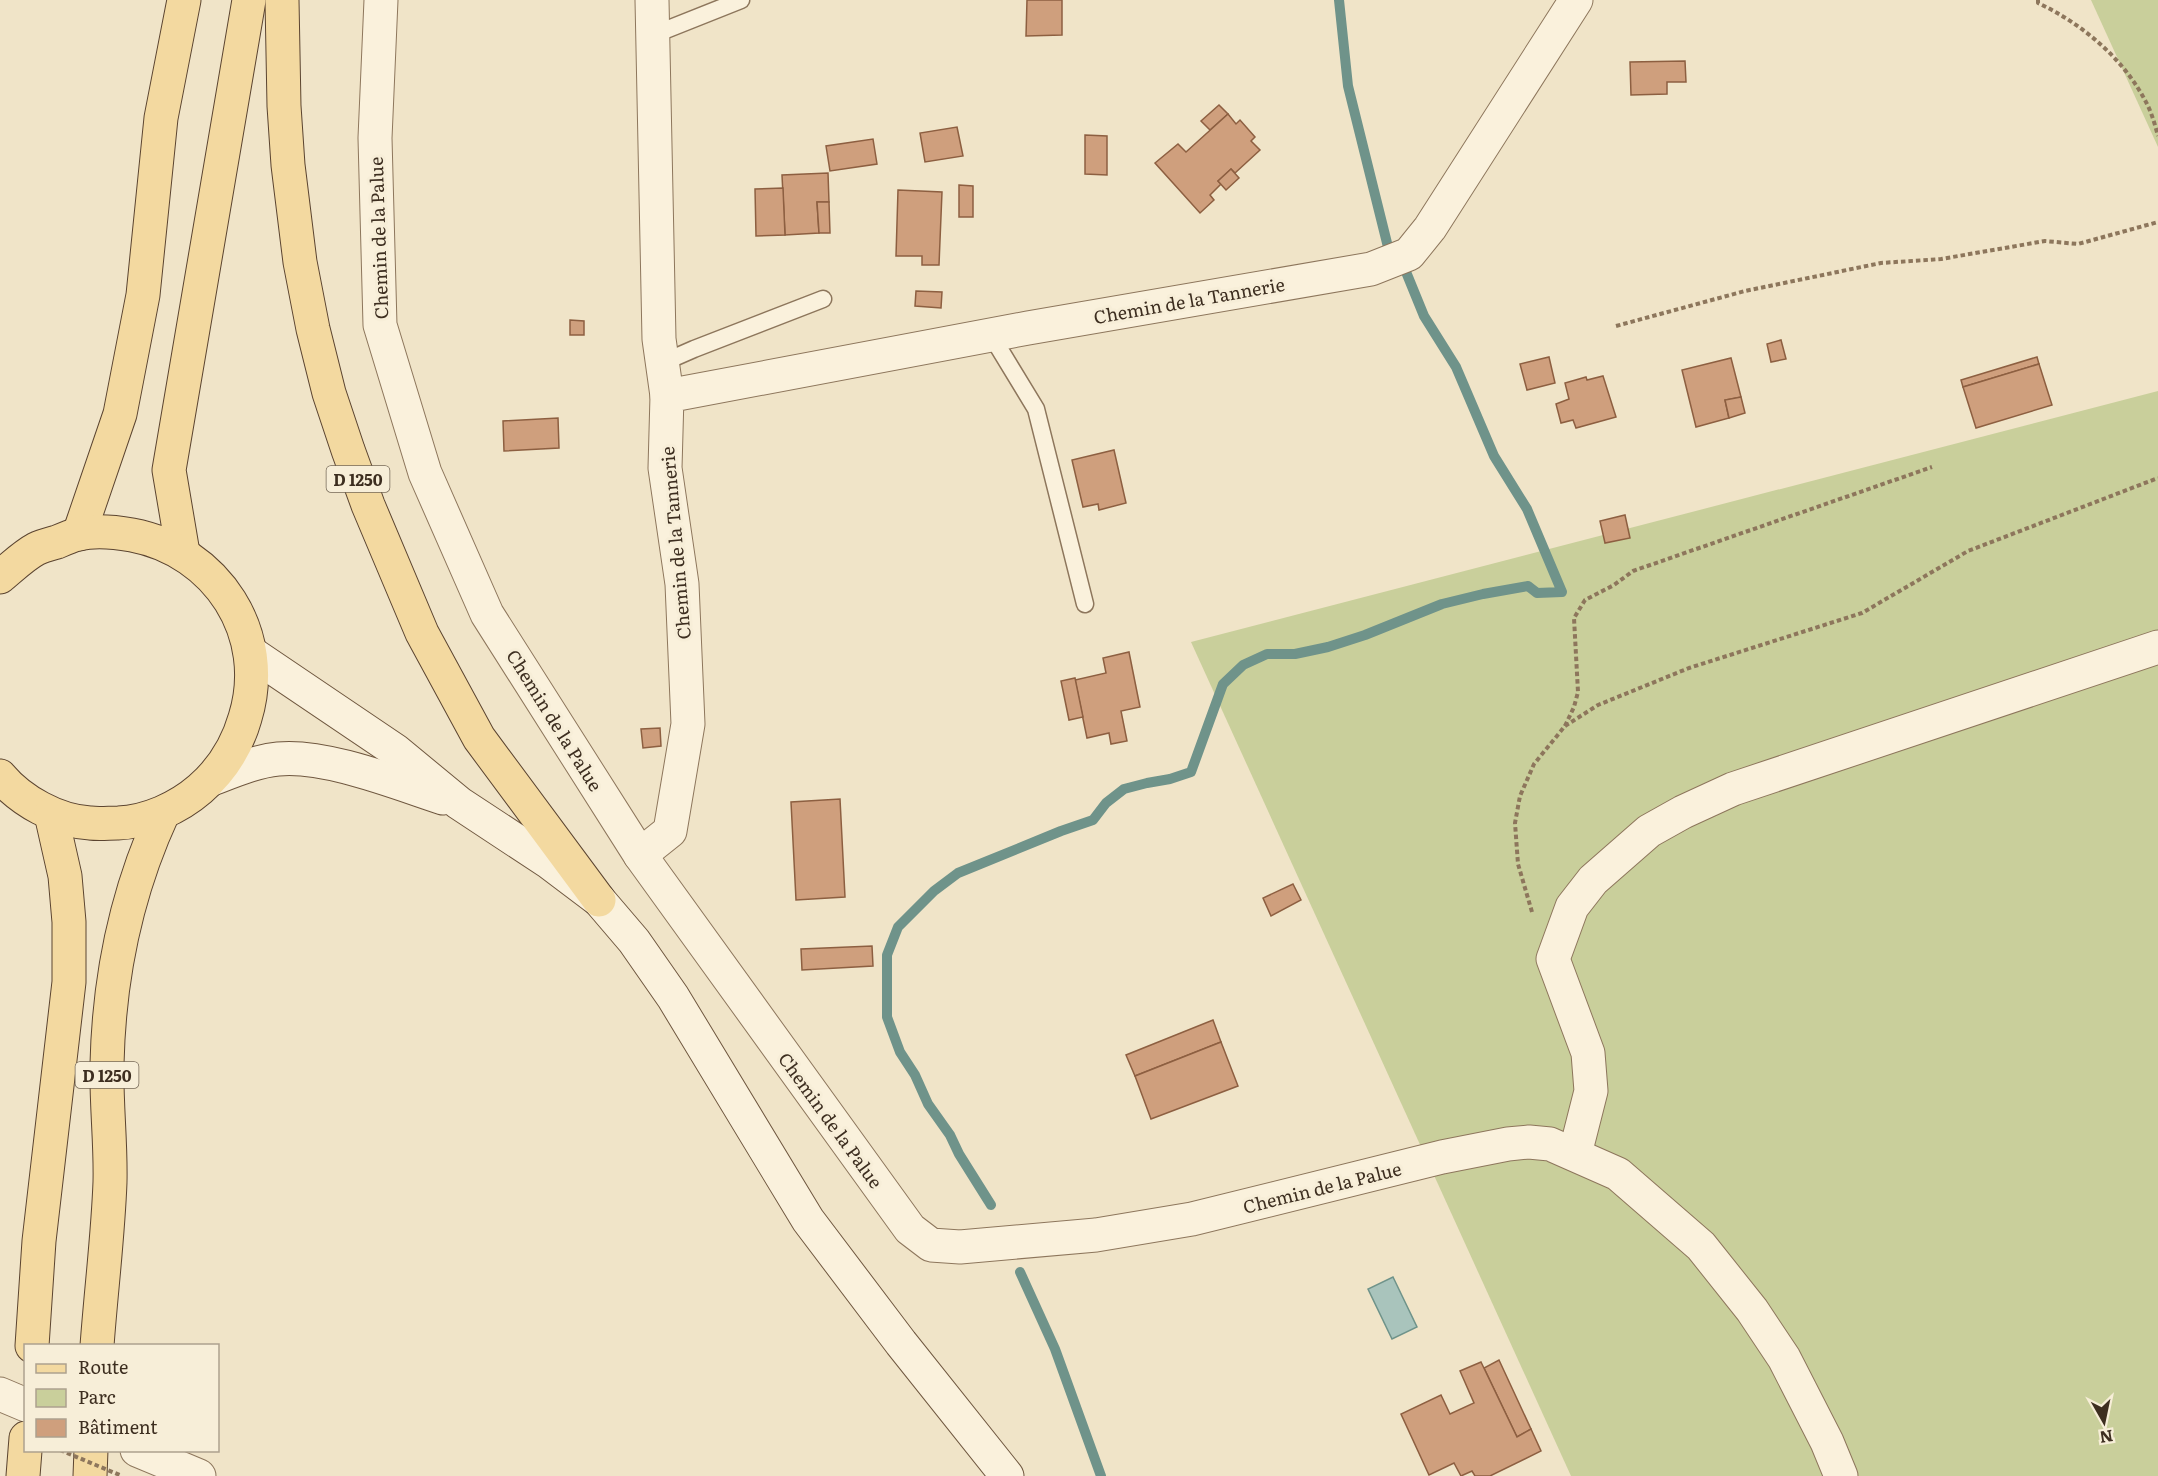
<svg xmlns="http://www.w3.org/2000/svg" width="2158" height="1476" viewBox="0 0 2158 1476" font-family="Literata,serif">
  <rect width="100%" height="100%" fill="#f0e4c8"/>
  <g fill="#c9cf9b">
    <path d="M2091 0H2158V147Z"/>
    <path d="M2158 391V1476H1571L1191 642Z"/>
  </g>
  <path fill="#a9c4bc" stroke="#6f938a" stroke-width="1.5" d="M1393 1277 1417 1327 1392 1339 1368 1289Z"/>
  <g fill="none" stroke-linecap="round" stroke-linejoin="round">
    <g stroke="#6f938a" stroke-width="10">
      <path d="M1339 0 1348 86 1388 247"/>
      <path d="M991 1205 959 1154 950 1135 928 1104 915 1075 900 1052 887 1017V955L898 927 934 891 958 873 1061 831 1093 820 1106 803 1124 789 1147 783 1170 779 1191 772 1223 684 1243 665 1267 654H1295L1328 647 1365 635 1442 604 1483 594 1528 586 1537 593 1562 592 1527 509 1494 456 1456 367 1424 316 1404 267"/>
      <path d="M1020 1272 1055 1349 1101 1476"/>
    </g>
  </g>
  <g fill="#cf9f7d" stroke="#8d5f41" stroke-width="1.5">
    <path d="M1027 0H1062V35L1026 36Z"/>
    <path d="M1685 61 1686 82H1667V94L1631 95 1630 62Z"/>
    <path d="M1219 105 1228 114 1210 130 1201 121Z"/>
    <path d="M1228 114 1236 124 1240 120 1255 137 1251 141 1260 150 1235 173 1231 169 1218 181 1221 184 1210 195 1214 200 1200 213 1155 163 1178 144 1186 152Z"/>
    <path d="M957 127 963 156 925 162 920 133Z"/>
    <path d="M1085 135 1107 136V175L1085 174Z"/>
    <path d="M873 139 877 164 830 171 826 146Z"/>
    <path d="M1231 169 1239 178 1226 190 1218 181Z"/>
    <path d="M828 173 829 202H817L819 233 785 235 782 175Z"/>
    <path d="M959 185 973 186V217H959Z"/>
    <path d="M783 188 785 235 756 236 755 189Z"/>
    <path d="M898 190 942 192 939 265H922V256H896Z"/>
    <path d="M817 202H829L830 233H819Z"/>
    <path d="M916 291 942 292 941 308 915 306Z"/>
    <path d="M570 320 584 321V335H570Z"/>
    <path d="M1781 340 1786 359 1771 362 1767 344Z"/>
    <path d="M1549 357 1555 383 1527 390 1520 364Z"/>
    <path d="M2037 357 2039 364 1963 387 1961 380Z"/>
    <path d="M1731 358 1741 397 1725 400 1729 418 1696 427 1682 370Z"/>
    <path d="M2039 364 2052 405 1976 428 1963 387Z"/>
    <path d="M1603 376 1616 417 1576 428 1573 420 1561 423 1556 404 1569 399 1565 383 1586 377 1587 380Z"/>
    <path d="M1741 397 1745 413 1729 418 1725 400Z"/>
    <path d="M558 418 559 448 504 451 503 421Z"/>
    <path d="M1114 450 1126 503 1099 510 1098 504 1083 507 1072 460Z"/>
    <path d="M1625 515 1630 538 1605 543 1600 521Z"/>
    <path d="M1129 652 1140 707 1121 711 1127 741 1111 744 1109 733 1087 738 1075 680 1106 673 1103 658Z"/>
    <path d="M1075 678 1083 717 1069 720 1061 681Z"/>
    <path d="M660 728 661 746 643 748 641 729Z"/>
    <path d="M840 799 845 897 796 900 791 802Z"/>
    <path d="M1293 884 1301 900 1271 916 1263 898Z"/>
    <path d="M872 946 873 966 802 970 801 949Z"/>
    <path d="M1213 1020 1221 1042 1135 1076 1126 1055Z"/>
    <path d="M1221 1042 1238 1086 1151 1119 1135 1076Z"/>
    <path d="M1499 1360 1531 1429 1517 1437 1484 1368Z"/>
    <path d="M1481 1362 1517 1437 1531 1429 1541 1451 1490 1476H1475L1472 1471 1461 1476 1454 1463 1429 1475 1401 1414 1441 1395 1450 1414 1474 1403 1460 1371Z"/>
  </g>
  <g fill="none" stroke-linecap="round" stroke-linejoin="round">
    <defs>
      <g id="service">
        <path d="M653 35 741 0"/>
        <path d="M991 335 1036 409 1085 604"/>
        <path d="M662 363 694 349 823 299"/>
      </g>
      <g id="minor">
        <path d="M381 0 375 138 380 325 425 473 487 614 640 855 910 1229 931 1245 960 1247 1096 1235 1192 1219 1442 1157 1508 1144 1529 1142 1550 1144 1618 1174 1701 1246 1752 1310 1784 1358 1827 1442 1841 1476"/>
        <path d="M652 0 659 339 667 396"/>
        <path d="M640 855 670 831 688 724 682 584 665 468 667 396 1028 328 1371 269 1409 254 1430 228 1576 0"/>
        <path d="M1575 1154 1591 1091 1588 1053 1553 959 1572 907 1593 880 1649 831 1683 812 1733 789 2158 647"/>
      </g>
      <g id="tertiary">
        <path d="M0 1394 26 1405"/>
        <path d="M137 1450 199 1476"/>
      </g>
      <g id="secondary">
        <path d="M251 653 396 751 459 803 550 863 599 900 634 941 673 997 808 1220 901 1343 1007 1476"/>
        <path d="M212 779C233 771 256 761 278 759 325 754 397 783 443 798"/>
      </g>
      <g id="primary">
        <path d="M282 0 284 106 288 165 300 262 313 329 329 393 348 450 368 505 422 633 479 738 599 900"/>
        <path d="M79 534 120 414 143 295 161 118 184 0"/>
        <path d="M183 553 169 470 249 0"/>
        <path d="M0 577C11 568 23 556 36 549 42 546 50 544 57 542 64 539 71 536 78 534 95 530 115 532 132 535 217 551 271 634 245 718 237 746 222 770 200 789 178 808 147 822 118 823 109 823 99 824 90 823 57 821 21 801 0 776"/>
        <path d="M32 1346 39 1241 69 982V922L65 876 51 814"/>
        <path d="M97 1346C101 1291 108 1236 110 1182 111 1143 106 1103 107 1064 109 975 126 893 163 813"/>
        <path d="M23 1476 26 1438"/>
        <path d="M90 1476 91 1450"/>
      </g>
    </defs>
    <use href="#service" stroke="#8d765c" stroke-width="19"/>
    <use href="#minor" stroke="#8d765c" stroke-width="35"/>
    <use href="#tertiary" stroke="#8d765c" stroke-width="35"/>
    <use href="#secondary" stroke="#6f573f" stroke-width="35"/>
    <use href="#primary" stroke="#5b4430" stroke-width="35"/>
    <g stroke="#8d765c" stroke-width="4" stroke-dasharray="4.5 3" stroke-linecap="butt">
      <path d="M2038 0V3C2083 24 2125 60 2147 104 2152 114 2155 125 2158 136"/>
      <path d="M1616 326 1745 291 1881 263 1941 259 2045 241 2078 244 2158 222"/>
      <path d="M1565 726 1574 707 1578 692 1574 618 1585 600 1614 585 1633 571 1932 467"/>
      <path d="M1532 912 1518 864 1515 823 1520 796 1534 764 1565 726 1598 705 1689 668 1862 613 1968 551 2158 478"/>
    </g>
    <use href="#service" stroke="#faf1dc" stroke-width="16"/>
    <use href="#minor" stroke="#faf1dc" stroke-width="33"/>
    <use href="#tertiary" stroke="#faf1dc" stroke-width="33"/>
    <use href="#secondary" stroke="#faf1dc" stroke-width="33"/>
    <use href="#primary" stroke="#f3d9a0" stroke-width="33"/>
    <path stroke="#8d765c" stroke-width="4" stroke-dasharray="4.5 3" stroke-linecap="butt" d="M60 1450 122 1476"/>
  </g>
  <g text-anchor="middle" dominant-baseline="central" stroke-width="6" stroke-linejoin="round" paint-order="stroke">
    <g fill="#f7eed8" stroke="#756857" stroke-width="1.5">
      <rect x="326.5" y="466" width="63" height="26" rx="4.5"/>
      <rect x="75.5" y="1062" width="63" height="26" rx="4.5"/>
    </g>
    <g font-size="16" font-weight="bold" fill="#3d2e20">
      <text x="358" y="479">D 1250</text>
      <text x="107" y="1075">D 1250</text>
    </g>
    <g font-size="18" fill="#3d2e20" stroke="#f7eed8">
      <text transform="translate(378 238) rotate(-92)">Chemin de la Palue</text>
      <text transform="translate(1189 300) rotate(-10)">Chemin de la Tannerie</text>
      <text transform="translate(675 543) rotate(-95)">Chemin de la Tannerie</text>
      <text transform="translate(555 720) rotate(58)">Chemin de la Palue</text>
      <text transform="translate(831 1120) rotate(54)">Chemin de la Palue</text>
      <text transform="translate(1322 1187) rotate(-14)">Chemin de la Palue</text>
    </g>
  </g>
  <rect x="24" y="1344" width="195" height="108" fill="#f7eed8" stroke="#ada18e" stroke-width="1.5"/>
  <rect x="36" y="1364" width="30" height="9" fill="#f3d9a0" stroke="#ada18e" stroke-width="1.5"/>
  <text x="78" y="1374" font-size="18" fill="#3d2e20">Route</text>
  <rect x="36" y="1389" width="30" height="18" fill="#c9cf9b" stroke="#ada18e" stroke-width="1.5"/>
  <text x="78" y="1404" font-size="18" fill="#3d2e20">Parc</text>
  <rect x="36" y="1419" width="30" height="18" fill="#cf9f7d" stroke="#ada18e" stroke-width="1.5"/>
  <text x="78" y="1434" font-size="18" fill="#3d2e20">Bâtiment</text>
  <g transform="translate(2104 1422) rotate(171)" stroke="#f7eed8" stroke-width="4.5" paint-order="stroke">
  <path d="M0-4.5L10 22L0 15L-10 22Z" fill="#3d2e20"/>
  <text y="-9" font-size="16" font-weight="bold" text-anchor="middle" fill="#3d2e20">N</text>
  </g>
</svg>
